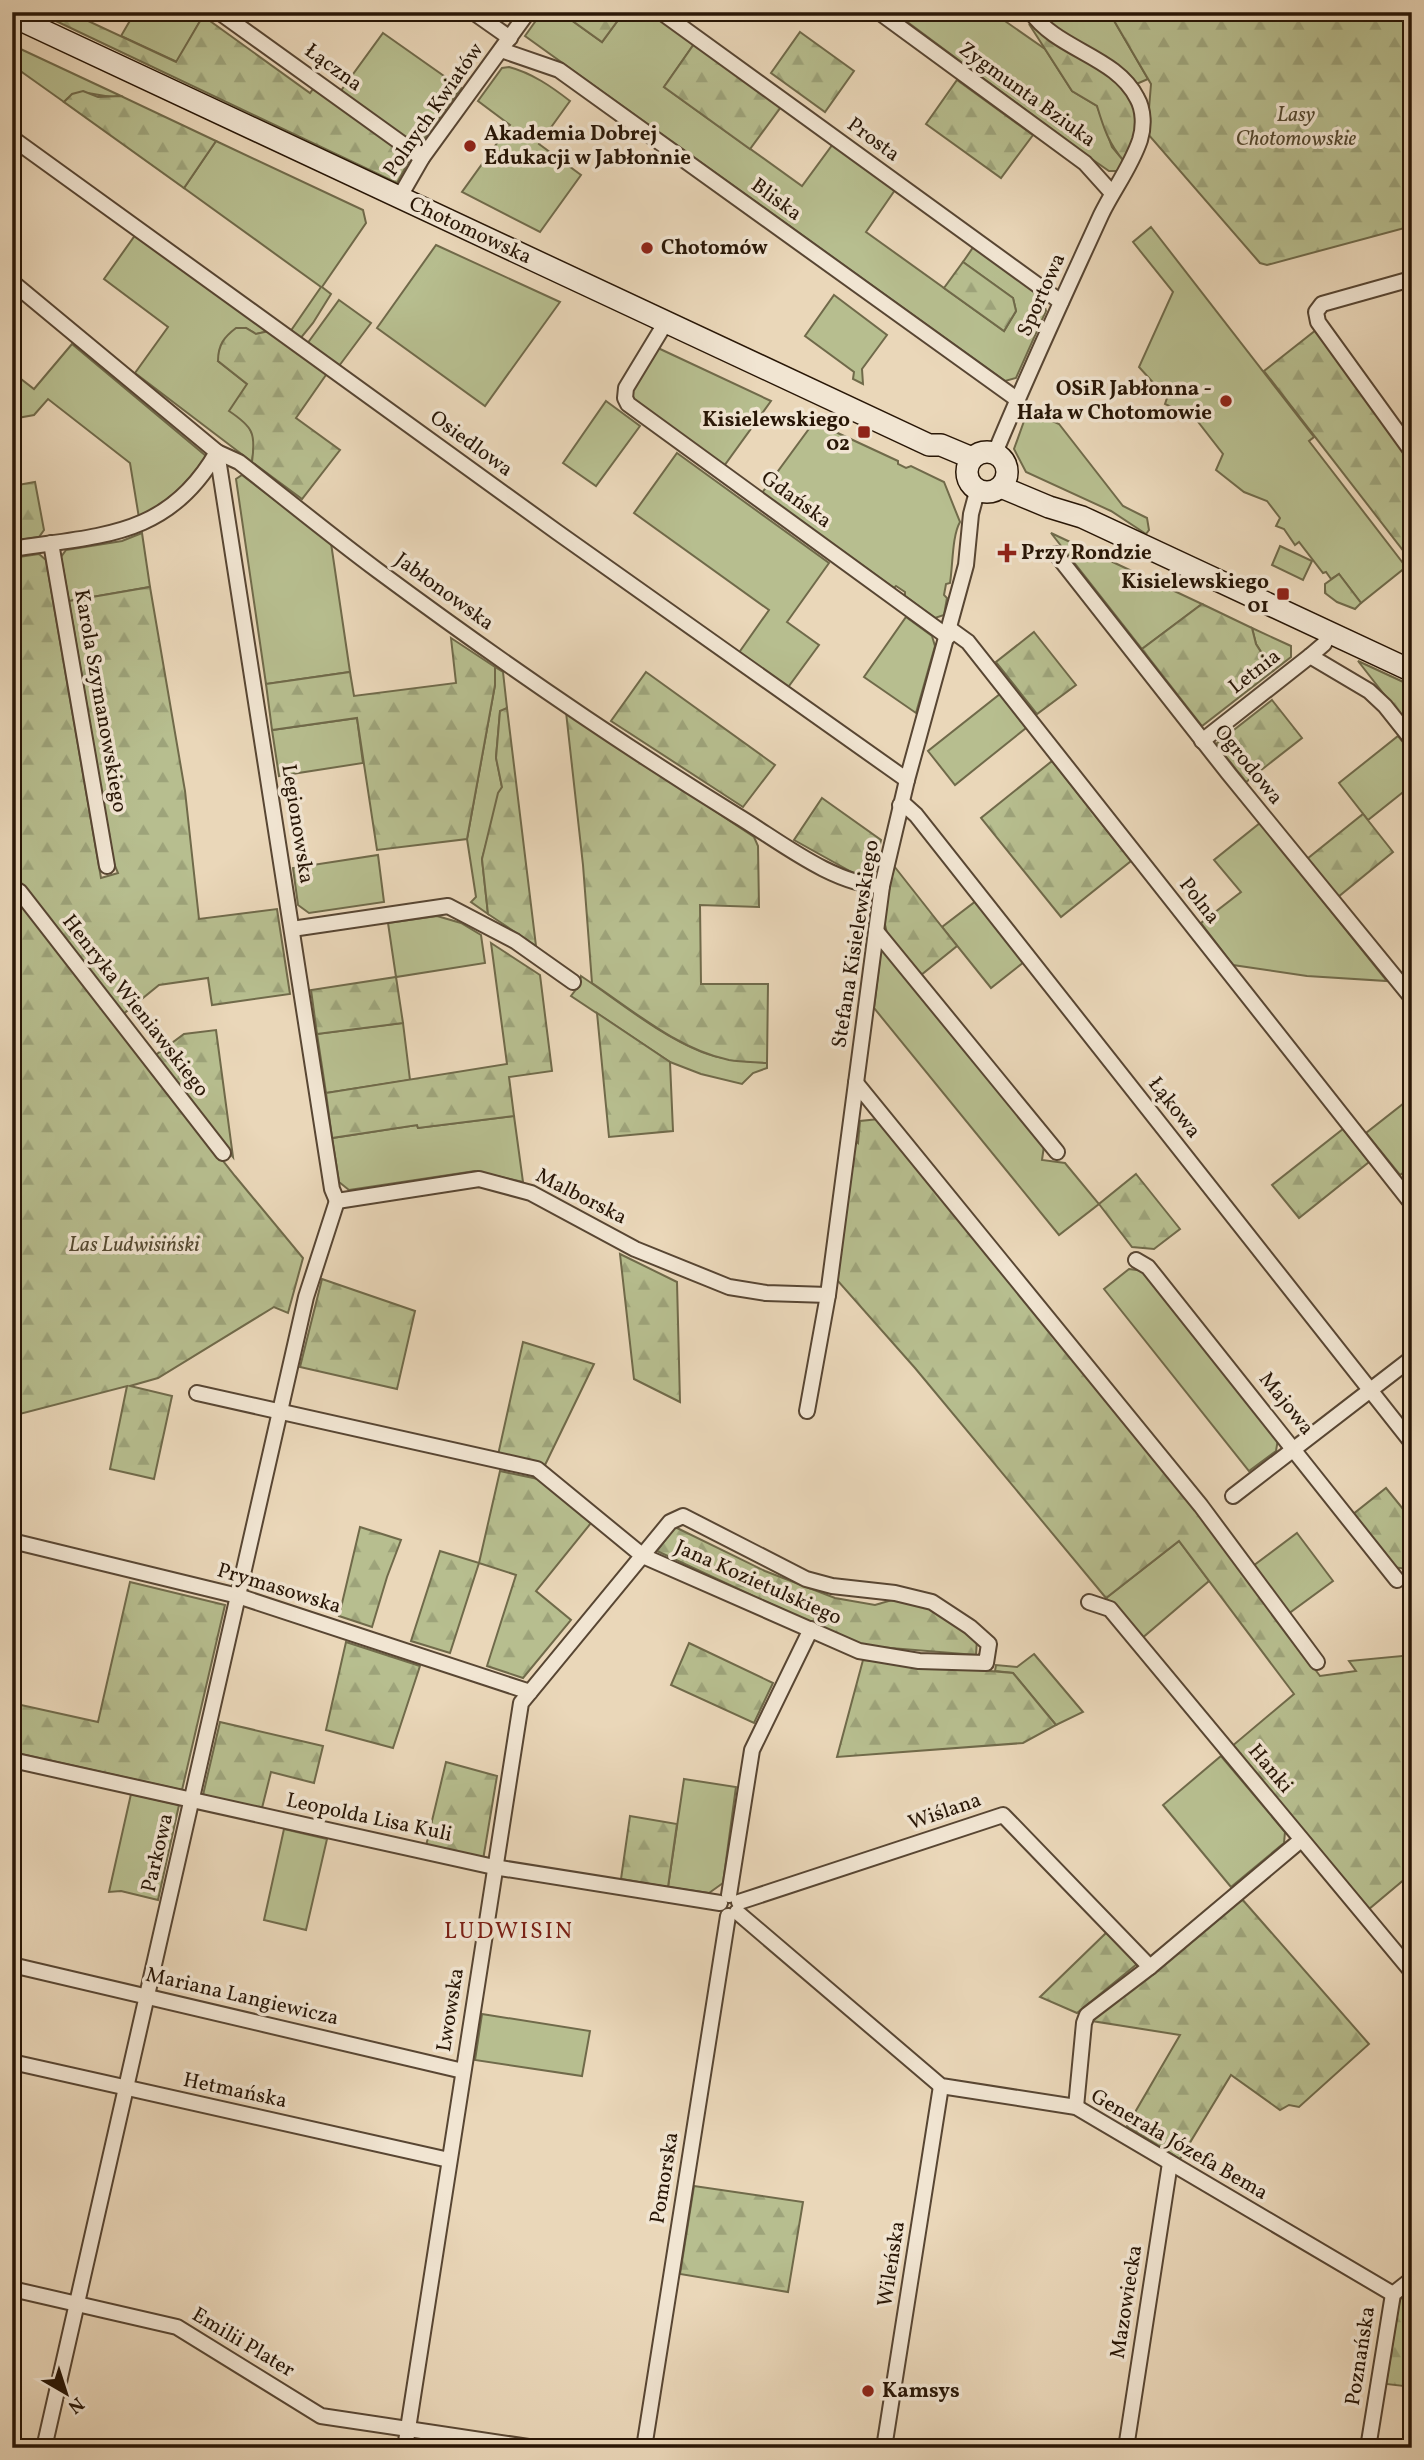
<svg xmlns="http://www.w3.org/2000/svg" width="1424" height="2460" viewBox="0 0 1424 2460" font-family="Vollkorn,serif">
  <defs>
    <pattern id="forest-firs" width="22" height="20" patternUnits="userSpaceOnUse" patternTransform="scale(1.75)"><rect width="22" height="20" fill="#b7be8f"/><path d="M5 1l3.5 6h-7zM16 11l3.5 6h-7z" fill="#9da37a"/></pattern>
    <pattern id="park-crowns" width="20" height="18" patternUnits="userSpaceOnUse" patternTransform="scale(1.75)"><rect width="20" height="18" fill="#b7be8f"/><path d="M2 6a3 3 0 1 1 6 0M12 15a3 3 0 1 1 6 0" fill="none" stroke="#9da37a"/></pattern>
  </defs>
  <rect width="100%" height="100%" fill="#ead7b9"/>
  <filter id="stains"><feTurbulence type="fractalNoise" baseFrequency=".00286" numOctaves="4"/><feColorMatrix values="0 0 0 0 .2 0 0 0 0 .09 0 0 0 0 .02 0 0 0 .5 -.17"/></filter>
  <radialGradient id="worn" r=".72"><stop offset=".6" stop-color="#630" stop-opacity="0"/><stop offset="1" stop-color="#630" stop-opacity=".3"/></radialGradient>
  <g fill="#b7be8f" stroke="#706a4a" stroke-width="2">
    <path d="M135 12H198L203 16 177 62 121 36Z"/>
    <path d="M542 12H560L602 42 624 12H649L694 44 664 87 802 186 833 144 895 190 866 232 1004 331 1016 311 1013 298 963 262 974 246 1042 296 1046 311 1016 378 1005 381 525 36Z"/>
    <path d="M894 12H992L1045 49 1072 91 1097 106 1112 147 1124 161 1118 171H1109L1086 155Z"/>
    <path d="M1038 12H1109L1148 79 1134 85 1068 37Z"/>
    <path d="M383 33 461 88 421 143 414 144 340 92Z"/>
    <path d="M12 45 121 96C97 101 83 82 64 102L12 65Z"/>
    <path d="M509 67C532 73 552 87 570 101L539 144 581 175 540 232 462 192 510 125 478 101 502 68Z"/>
    <path d="M216 141 363 210 366 223 322 287 331 294 313 323 300 339 290 332 321 287 184 188Z"/>
    <path d="M1151 227 1314 437 1309 441 1406 567 1361 603 1339 574 1331 579 1326 572 1323 573 1299 542 1295 545 1284 529 1276 526 1280 518 1267 501 1244 492 1216 470 1223 454 1195 418 1165 404 1167 398 1139 367 1173 292 1133 242Z"/>
    <path d="M136 234 269 331 256 334 246 328 218 361 247 384V423L255 440 252 462 135 373 168 327 104 279Z"/>
    <path d="M436 245 560 302 485 406 377 328Z"/>
    <path d="M834 295 887 335 862 369 863 384 853 379 854 372 805 336Z"/>
    <path d="M339 300 371 323 339 366 307 344Z"/>
    <path d="M72 344 206 456C185 487 171 498 139 518L130 463 48 399 34 415 12 419V372L34 389Z"/>
    <path d="M658 348 771 401 724 466 634 399 631 389Z"/>
    <path d="M606 401 640 426 596 486 563 463Z"/>
    <path d="M1028 410 1059 424 1123 506 1147 518 1149 530 1146 534 1111 511 1026 472 1014 449Z"/>
    <path d="M814 422 898 461V464L906 468 911 466 944 482 960 522C952 536 953 564 950 583L946 584 944 595 947 598 944 615 935 618 905 596V592L896 586 894 588 762 493Z"/>
    <path d="M677 453 829 563 787 622 819 645 786 690 738 654 769 610 634 513Z"/>
    <path d="M242 475 331 543 350 672 266 684 236 479Z"/>
    <path d="M142 533 150 587 69 601 61 557 66 550 122 541Z"/>
    <path d="M1051 533 1202 604 1142 649Z"/>
    <path d="M1280 546 1312 561 1303 580 1272 565Z"/>
    <path d="M906 617 932 636 935 646 916 713 864 677Z"/>
    <path d="M1252 628 1291 646V657L1273 671 1256 644Z"/>
    <path d="M495 667 503 672 507 708 500 712 496 757 502 787 482 859 488 914 471 902 476 897 467 839 495 685Z"/>
    <path d="M1000 694 1026 728 955 785 928 751Z"/>
    <path d="M357 718 363 763 279 776 272 730Z"/>
    <path d="M1398 736 1412 753V785L1368 820 1339 783Z"/>
    <path d="M1260 823 1387 981 1307 976 1233 965 1201 923 1241 892 1214 860Z"/>
    <path d="M378 855 384 902 309 913 298 905 293 868Z"/>
    <path d="M976 901 1024 962 991 988 942 927Z"/>
    <path d="M437 916 461 923 481 935 485 963 396 977 388 923Z"/>
    <path d="M886 948 1044 1146 1042 1160 1065 1163 1099 1204 1059 1235 874 1008 881 950Z"/>
    <path d="M581 976C620 1002 659 1035 702 1052 723 1060 745 1061 767 1063V1068L753 1073 742 1084 701 1074 670 1062 571 996 580 984Z"/>
    <path d="M403 1023 410 1080 326 1093 317 1034Z"/>
    <path d="M1408 1100 1412 1105V1166L1400 1175 1366 1133Z"/>
    <path d="M514 1116 523 1182 475 1171 349 1190 339 1182 332 1138 417 1125 418 1128Z"/>
    <path d="M1129 1269 1144 1271 1278 1439 1276 1451 1249 1471 1104 1289Z"/>
    <path d="M1297 1533 1333 1581 1288 1614 1253 1566Z"/>
    <path d="M1179 1541 1209 1581 1141 1639 1106 1598Z"/>
    <path d="M1034 1654 1083 1712 1056 1725 1013 1673 995 1671 996 1665 1017 1667Z"/>
    <path d="M1221 1756 1285 1832 1284 1843 1231 1887 1163 1805Z"/>
    <path d="M684 1779 736 1787 723 1883 709 1893 668 1887Z"/>
    <path d="M131 1794 179 1805 158 1900 121 1891 109 1892Z"/>
    <path d="M284 1829 327 1839 306 1930 264 1920Z"/>
    <path d="M482 2014 590 2031 582 2076 475 2060Z"/>
  </g>
  <g fill="url(#forest-firs)" stroke="#706a4a" stroke-width="2">
    <path d="M37 12H69L176 62 203 16 310 93 313 89 407 153 410 159 397 183Z"/>
    <path d="M560 12H624L602 42Z"/>
    <path d="M1109 12H1412V226L1267 265 1260 263 1147 133 1151 84Z"/>
    <path d="M1029 24 1117 81C1132 96 1143 120 1135 142 1133 148 1128 155 1124 161 1109 145 1103 126 1097 106L1072 91Z"/>
    <path d="M800 32 854 71 825 112 771 73Z"/>
    <path d="M694 44 781 107 750 149 664 87Z"/>
    <path d="M957 80 1033 135 1001 178 926 124Z"/>
    <path d="M83 91 98 97 121 96 216 141 184 188 64 102 72 94Z"/>
    <path d="M963 262 1013 298 1016 311 1004 331 944 288Z"/>
    <path d="M236 328H246L256 334 269 331 328 372 296 418 340 450 302 499 252 462C256 433 253 427 229 411L247 384 218 361C218 345 224 337 236 328Z"/>
    <path d="M1316 330 1412 460V562L1264 371Z"/>
    <path d="M35 482 44 530 39 537 12 541V486Z"/>
    <path d="M39 554 46 560 101 878 118 873 113 861 69 601 150 587 185 791 199 919 277 909 290 994 212 1005 208 978 159 985 122 1015 12 881V730L20 729 12 683V558Z"/>
    <path d="M1202 604 1252 628 1256 644 1273 671 1202 726 1142 649Z"/>
    <path d="M1034 632 1076 685 1037 714 996 662Z"/>
    <path d="M451 638 495 667V685L467 839 377 850 357 718 272 730 266 684 350 672 354 696 456 683Z"/>
    <path d="M1358 661 1412 686V730Z"/>
    <path d="M646 672 775 765 743 807 611 721Z"/>
    <path d="M1272 700 1302 738 1246 782 1216 744Z"/>
    <path d="M507 708 536 946 488 914 482 859 498 793 502 787 496 758 500 711Z"/>
    <path d="M566 712 754 837 758 846 759 907 700 905 701 984H768L767 1063C755 1062 742 1062 729 1060 678 1049 635 1012 592 983L583 865Z"/>
    <path d="M1052 761 1131 861 1061 917 981 818Z"/>
    <path d="M822 798 881 840C877 856 877 875 857 875L794 840Z"/>
    <path d="M1363 814 1393 852 1338 897 1307 859Z"/>
    <path d="M894 866 957 946 921 975C911 963 898 950 889 937 878 916 889 887 894 866Z"/>
    <path d="M12 893 235 1176 303 1258 288 1313 274 1307 158 1378 130 1386 172 1396 154 1479 110 1469 127 1386 12 1416Z"/>
    <path d="M491 943 540 975 552 1071 509 1077 514 1116 418 1128 417 1125 332 1138 326 1093 507 1064Z"/>
    <path d="M396 977 403 1023 317 1034 311 990Z"/>
    <path d="M597 1013 670 1062 673 1131 609 1137Z"/>
    <path d="M216 1030 233 1157 153 1057 184 1034Z"/>
    <path d="M879 1119 1197 1511 1320 1676 1356 1671 1349 1661 1412 1655V1873L1369 1909 1231 1747 1294 1694 1179 1541 1106 1598 915 1368 837 1280 853 1139 858 1143 860 1121Z"/>
    <path d="M1343 1129 1369 1162 1299 1218 1272 1185Z"/>
    <path d="M1136 1174 1180 1229 1154 1249 1132 1247 1099 1204Z"/>
    <path d="M620 1254 677 1282 680 1402 634 1379Z"/>
    <path d="M322 1279 415 1311 397 1389 300 1367Z"/>
    <path d="M523 1342 594 1364 545 1465 498 1455Z"/>
    <path d="M500 1471 538 1479 591 1523 536 1591 571 1620 523 1678 487 1666 516 1575 479 1563 450 1653 411 1641 440 1551 479 1563Z"/>
    <path d="M1386 1488 1412 1520V1565L1407 1569 1393 1567 1352 1515Z"/>
    <path d="M360 1527 401 1540 387 1577 372 1627 339 1616Z"/>
    <path d="M675 1527 765 1571 835 1598 875 1605 892 1600 924 1604 977 1639 976 1655 866 1646 833 1633 657 1551Z"/>
    <path d="M130 1582 225 1605 182 1790 12 1752V1703L98 1722Z"/>
    <path d="M346 1642 420 1666 393 1748 326 1730Z"/>
    <path d="M689 1643 773 1683 754 1723 671 1685Z"/>
    <path d="M863 1660 1013 1673 1056 1725 1023 1743 837 1757Z"/>
    <path d="M220 1722 323 1746 314 1783 271 1772 262 1808 203 1795Z"/>
    <path d="M446 1762 497 1776 483 1860 426 1846Z"/>
    <path d="M630 1816 677 1824 668 1887 621 1879Z"/>
    <path d="M1241 1898 1369 2044 1299 2107 1289 2105 1280 2110 1231 2075 1180 2159 1127 2126 1180 2035 1092 2021Z"/>
    <path d="M1107 1932 1137 1964 1077 2013 1040 1997Z"/>
    <path d="M694 2186 803 2202 788 2292 680 2274Z"/>
    <path d="M1412 2286V2387L1386 2384 1399 2303 1403 2293Z"/>
  </g>
  <path fill="url(#park-crowns)" stroke="#706a4a" stroke-width="2" d="M1339 574 1361 603 1355 609 1337 602 1325 593V584Z"/>
  <g fill="none" stroke-linecap="round" stroke-linejoin="round">
    <defs>
      <g id="street">
        <path d="M219 12 422 158"/>
        <path d="M473 12 510 38"/>
        <path d="M661 12 1061 302"/>
        <path d="M879 12 1085 163 1112 193"/>
        <path d="M501 50 559 70 1018 400"/>
        <path d="M12 138 557 532 907 780"/>
        <path d="M399 198 422 158 528 12"/>
        <path d="M12 282 217 452 239 462C285 498 330 535 377 570 493 656 613 739 736 815 778 840 833 885 882 886"/>
        <path d="M1412 282 1404 281 1322 304 1316 312 1318 322 1412 452"/>
        <path d="M666 322 626 388 625 398 628 404 948 637"/>
        <path d="M217 452 332 1189 337 1201"/>
        <path d="M995 453C1028 373 1065 294 1101 215 1113 190 1131 167 1140 140 1144 127 1144 110 1137 98 1116 56 1057 50 1031 12"/>
        <path d="M51 543 107 866"/>
        <path d="M12 549C100 535 168 538 217 452"/>
        <path d="M1056 554 1229 774 1412 998"/>
        <path d="M950 629 968 642 1412 1204"/>
        <path d="M1310 656 1369 691 1385 706 1412 740"/>
        <path d="M1202 741 1310 656 1324 644 1330 633"/>
        <path d="M900 805 906 806 916 815 1412 1443"/>
        <path d="M12 887 20 892 223 1153"/>
        <path d="M292 929 448 906 515 941 573 982"/>
        <path d="M876 931 1057 1152"/>
        <path d="M856 1083 1201 1506 1317 1662"/>
        <path d="M337 1201 479 1179 531 1193 635 1249 729 1287 766 1293 828 1295"/>
        <path d="M1136 1260 1148 1267 1397 1580"/>
        <path d="M197 1393 537 1469 643 1556 859 1651 919 1661 986 1663 989 1644 970 1627 932 1602 895 1593 832 1586 806 1579 683 1516 670 1522 521 1703 405 2448"/>
        <path d="M807 1411 828 1295 882 886 907 780 966 565 971 514 975 499 980 491"/>
        <path d="M1233 1496 1412 1358"/>
        <path d="M12 1541 238 1596 530 1692"/>
        <path d="M1089 1602 1110 1609 1412 1972"/>
        <path d="M12 1760 494 1867 720 1903"/>
        <path d="M729 1895 752 1750 811 1629"/>
        <path d="M739 1902 1003 1815 1150 1967"/>
        <path d="M737 1912 941 2086 1076 2107 1393 2294"/>
        <path d="M12 1965 463 2071"/>
        <path d="M12 2062 449 2160"/>
        <path d="M1076 2107 1084 2023 1087 2015 1150 1967 1301 1840"/>
        <path d="M12 2289 177 2327 321 2416 535 2448"/>
        <path d="M44 2448 306 1297 337 1201"/>
        <path d="M644 2448 728 1916"/>
        <path d="M884 2448 941 2086"/>
        <path d="M1126 2448 1170 2163"/>
        <path d="M1368 2448 1393 2294 1412 2279"/>
      </g>
      <g id="secondary">
        <path d="M12 16 929 445H941L972 458"/>
        <circle cx="987" cy="472" r="20"/>
        <path d="M1001 487 1049 507 1082 517 1412 671"/>
      </g>
    </defs>
    <use href="#street" stroke="#584633" stroke-width="18"/>
    <use href="#secondary" stroke="#281606" stroke-width="24"/>
    <use href="#street" stroke="#f1e5d2" stroke-width="14"/>
    <use href="#secondary" stroke="#f1e5d2" stroke-width="21"/>
  </g>
  <g fill="#8f2418" stroke="#f1e5d2" stroke-width="2.5">
    <circle cx="470" cy="146" r="7"/>
    <circle cx="647" cy="248" r="7"/>
    <circle cx="1226" cy="401" r="7"/>
    <rect x="857" y="425" width="14" height="14" rx="3.5"/>
    <path d="M1003.5 542.5h7v7h7v7h-7v7h-7v-7h-7v-7h7z"/>
    <rect x="1276" y="587" width="14" height="14" rx="3.5"/>
    <circle cx="868" cy="2391" r="7"/>
  </g>
  <g text-anchor="middle" dominant-baseline="central" stroke-width="7" stroke-linejoin="round" paint-order="stroke">
    <g font-size="21" fill="#281606" stroke="#f1e5d2">
      <text transform="translate(333 68) rotate(36)">Łączna</text>
      <text transform="translate(1027 95) rotate(36)">Zygmunta Bziuka</text>
      <text transform="translate(434 110) rotate(-55)">Polnych Kwiatów</text>
      <text transform="translate(873 140) rotate(36)">Prosta</text>
      <text transform="translate(776 200) rotate(36)">Bliska</text>
      <text transform="translate(470 231) rotate(25)">Chotomowska</text>
      <text transform="translate(1042 295) rotate(-66)">Sportowa</text>
      <text transform="translate(471 444) rotate(36)">Osiedlowa</text>
      <text transform="translate(796 500) rotate(36)">Gdańska</text>
      <text transform="translate(444 592) rotate(36)">Jabłonowska</text>
      <text transform="translate(1255 672) rotate(-38)">Letnia</text>
      <text transform="translate(100 701) rotate(80)">Karola Szymanowskiego</text>
      <text transform="translate(1248 765) rotate(51)">Ogrodowa</text>
      <text transform="translate(297 824) rotate(81)">Legionowska</text>
      <text transform="translate(1199 901) rotate(52)">Polna</text>
      <text transform="translate(856 944) rotate(-81)">Stefana Kisielewskiego</text>
      <text transform="translate(135 1006) rotate(52)">Henryka Wieniawskiego</text>
      <text transform="translate(1174 1108) rotate(52)">Łąkowa</text>
      <text transform="translate(581 1197) rotate(27)">Malborska</text>
      <text transform="translate(1286 1404) rotate(51)">Majowa</text>
      <text transform="translate(758 1583) rotate(24)">Jana Kozietulskiego</text>
      <text transform="translate(279 1589) rotate(17)">Prymasowska</text>
      <text transform="translate(1270 1769) rotate(50)">Hanki</text>
      <text transform="translate(945 1812) rotate(-19)">Wiślana</text>
      <text transform="translate(369 1818) rotate(12)">Leopolda Lisa Kuli</text>
      <text transform="translate(158 1853) rotate(-77)">Parkowa</text>
      <text transform="translate(242 1997) rotate(13)">Mariana Langiewicza</text>
      <text transform="translate(451 2010) rotate(-81)">Lwowska</text>
      <text transform="translate(235 2091) rotate(12)">Hetmańska</text>
      <text transform="translate(1179 2145) rotate(30)">Generała Józefa Bema</text>
      <text transform="translate(665 2178) rotate(-81)">Pomorska</text>
      <text transform="translate(892 2264) rotate(-81)">Wileńska</text>
      <text transform="translate(1127 2302) rotate(-81)">Mazowiecka</text>
      <text transform="translate(243 2343) rotate(31)">Emilii Plater</text>
      <text transform="translate(1361 2356) rotate(-81)">Poznańska</text>
    </g>
    <g font-size="21" font-style="italic" fill="#53482f" stroke="#f1e5d2">
      <text x="1296" y="115">Lasy<tspan x="1296" dy="24">Chotomowskie</tspan></text>
      <text x="134" y="1245">Las Ludwisiński</text>
    </g>
    <g font-size="21" font-weight="bold" fill="#281606" stroke="#f1e5d2" text-anchor="start">
      <text x="484" y="134">Akademia Dobrej<tspan x="484" dy="24">Edukacji w Jabłonnie</tspan></text>
      <text x="661" y="248">Chotomów</text>
      <text x="1212" y="389" text-anchor="end">OSiR Jabłonna -<tspan x="1212" dy="24">Hała w Chotomowie</tspan></text>
      <text x="850" y="420" text-anchor="end">Kisielewskiego<tspan x="850" dy="24">02</tspan></text>
      <text x="1021" y="553">Przy Rondzie</text>
      <text x="1269" y="582" text-anchor="end">Kisielewskiego<tspan x="1269" dy="24">01</tspan></text>
      <text x="882" y="2391">Kamsys</text>
    </g>
    <g font-size="23" letter-spacing="2" fill="#7a1f14" stroke="#f1e5d2">
      <text x="509" y="1932">LUDWISIN</text>
    </g>
  </g>
  <rect width="1424" height="2460" fill="none" stroke="#ead7b9" stroke-width="42"/>
  <rect x="14" y="14" width="1396" height="2432" fill="none" stroke="#281606" stroke-width="3.5"/>
  <rect x="21" y="21" width="1382" height="2418" fill="none" stroke="#281606" stroke-width="2"/>
  <g transform="translate(66 2393) rotate(141)" stroke="#f1e5d2" stroke-width="5" paint-order="stroke">
  <path d="M0-5L12 26L0 18L-12 26Z" fill="#281606"/>
  <text y="-10" font-size="19" font-weight="bold" text-anchor="middle" fill="#281606">N</text>
  </g>
  <rect width="100%" height="100%" filter="url(#stains)"/>
  <rect width="100%" height="100%" fill="url(#worn)"/>
</svg>
